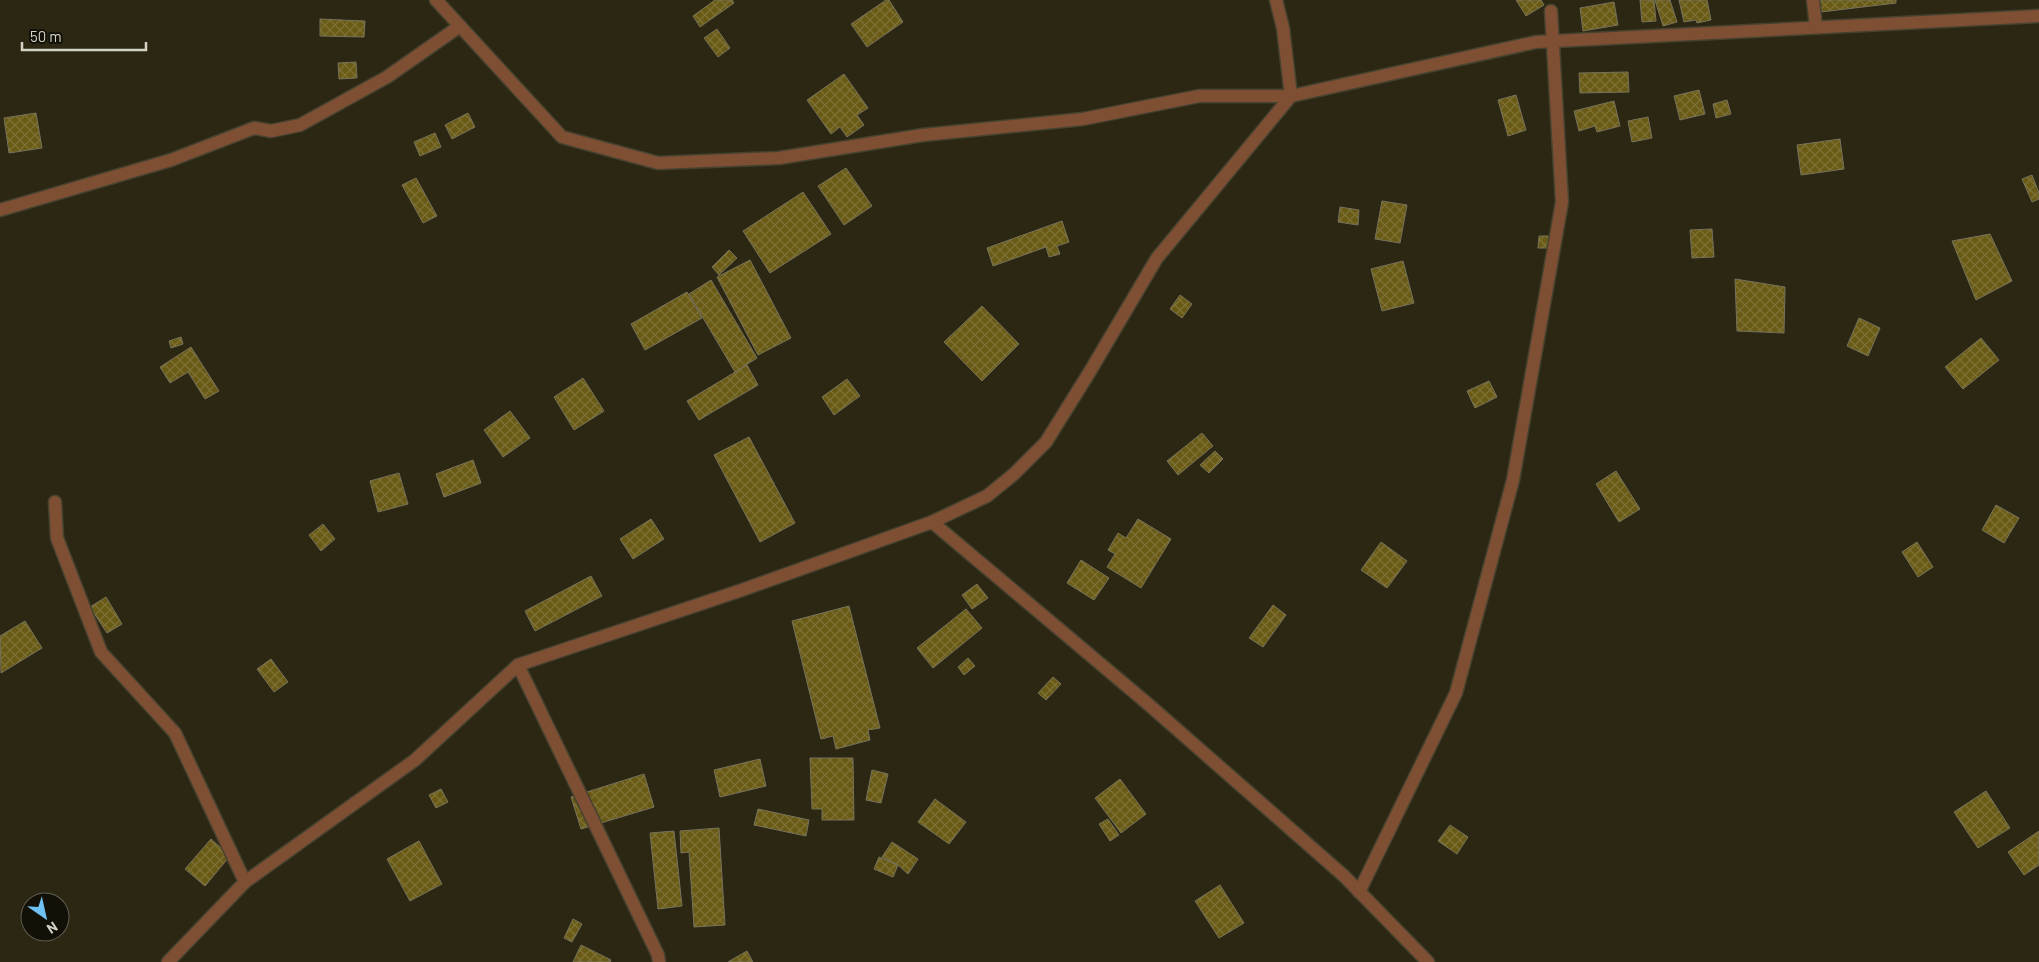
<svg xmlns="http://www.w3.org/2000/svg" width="2039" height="962" viewBox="0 0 2039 962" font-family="Barlow,sans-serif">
  <defs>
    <pattern id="building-cross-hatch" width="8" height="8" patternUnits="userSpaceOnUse" patternTransform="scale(1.25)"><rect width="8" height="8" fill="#695a15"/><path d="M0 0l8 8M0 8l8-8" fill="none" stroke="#7e7136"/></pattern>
  </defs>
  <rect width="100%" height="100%" fill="#2b2713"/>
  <g fill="url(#building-cross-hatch)" stroke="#77725b">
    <path d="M715 0H732L734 3 700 27 693 16Z"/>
    <path d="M886 0H889L903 22 867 47 851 24Z"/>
    <path d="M1516 0H1541L1544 5 1526 16Z"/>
    <path d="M1640 0H1654L1656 21 1642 22Z"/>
    <path d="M1655 0H1670L1677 22 1663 26Z"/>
    <path d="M1679 0H1707L1711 20 1697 23 1696 20 1684 22Z"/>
    <path d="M1820 0H1896V3L1821 12Z"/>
    <path d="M1614 2 1618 25 1583 31 1580 8Z"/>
    <path d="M320 19 365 21 364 37 320 36Z"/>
    <path d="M717 29 730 48 718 57 704 38Z"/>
    <path d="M356 62 357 78 339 79 338 63Z"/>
    <path d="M1628 72 1629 92 1580 93 1579 73Z"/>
    <path d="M844 74 868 108 857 115 864 125 847 137 840 127 831 134 807 100Z"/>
    <path d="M1699 90 1705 114 1680 120 1674 96Z"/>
    <path d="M1516 95 1526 130 1508 136 1498 100Z"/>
    <path d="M1727 100 1731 114 1716 118 1713 104Z"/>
    <path d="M1614 101 1620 126 1597 132 1595 126 1579 131 1574 111Z"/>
    <path d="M36 113 42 148 9 153 4 118Z"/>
    <path d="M468 113 475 127 452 139 445 125Z"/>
    <path d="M1648 117 1652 138 1632 142 1628 121Z"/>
    <path d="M435 133 441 147 420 156 414 142Z"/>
    <path d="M1840 139 1844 169 1801 175 1797 145Z"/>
    <path d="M846 168 872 206 844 225 818 186Z"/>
    <path d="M2032 175 2039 193V199L2032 202 2022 179Z"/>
    <path d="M416 178 437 216 423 223 402 185Z"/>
    <path d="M803 192 831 234 770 273 743 231Z"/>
    <path d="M1382 201 1407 205 1400 243 1375 239Z"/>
    <path d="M1340 207 1359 210 1358 225 1338 222Z"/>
    <path d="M1062 221 1069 242 1057 246 1060 254 1049 257 1046 247 993 266 987 248Z"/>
    <path d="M1712 229 1714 257 1692 258 1690 230Z"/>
    <path d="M1990 234 2012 281 1976 300 1952 241Z"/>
    <path d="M1539 236H1550L1549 248H1538Z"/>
    <path d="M729 250 737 258 719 275 712 267Z"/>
    <path d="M750 260 791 338 758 355 717 277Z"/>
    <path d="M1403 261 1414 303 1382 311 1371 269Z"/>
    <path d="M1735 279 1785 287 1784 333 1737 331Z"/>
    <path d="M711 280 757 358 735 372 689 294Z"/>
    <path d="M687 292 702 318 645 350 631 324Z"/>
    <path d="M1180 295 1192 304 1182 318 1170 309Z"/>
    <path d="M982 306 1019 344 982 381 944 342Z"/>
    <path d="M1859 318 1880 328 1868 356 1847 346Z"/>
    <path d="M181 337 183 344 171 348 169 341Z"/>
    <path d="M1981 338 1999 360 1963 389 1945 367Z"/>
    <path d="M191 347 219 391 205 399 188 372 170 383 160 367Z"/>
    <path d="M747 365 758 385 699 420 687 401Z"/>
    <path d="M583 378 604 411 574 430 554 397Z"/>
    <path d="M847 379 860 396 834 415 822 397Z"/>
    <path d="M1489 381 1497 397 1475 408 1467 391Z"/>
    <path d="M510 411 530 438 503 457 484 430Z"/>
    <path d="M1202 433 1213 446 1178 475 1167 461Z"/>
    <path d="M749 437 795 523 760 542 714 455Z"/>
    <path d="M1215 451 1223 459 1209 473 1200 465Z"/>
    <path d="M473 460 481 483 444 497 436 474Z"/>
    <path d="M1616 471 1640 509 1619 522 1596 484Z"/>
    <path d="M399 473 408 504 378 512 370 481Z"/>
    <path d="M1996 505 2019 518 2004 543 1982 530Z"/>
    <path d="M651 519 664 539 633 559 620 539Z"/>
    <path d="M1138 519 1171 539 1141 588 1107 567 1115 554 1108 550 1118 533 1126 538Z"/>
    <path d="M323 524 335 539 321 551 309 535Z"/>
    <path d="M1381 542 1407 561 1387 588 1361 570Z"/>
    <path d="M1917 542 1933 567 1918 577 1902 552Z"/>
    <path d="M1081 560 1109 578 1094 600 1067 583Z"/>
    <path d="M591 576 602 596 535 631 525 611Z"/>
    <path d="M977 584 988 598 972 609 962 595Z"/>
    <path d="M106 597 122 624 107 633 90 607Z"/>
    <path d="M1273 605 1286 615 1263 647 1249 638Z"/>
    <path d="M849 606 880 728 868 730 870 740 836 749 833 736 821 739 792 621Z"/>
    <path d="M966 609 982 628 933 668 917 648Z"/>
    <path d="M25 621 42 648 1 673 0 636Z"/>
    <path d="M968 658 975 666 964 675 958 667Z"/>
    <path d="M271 659 288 682 274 692 257 669Z"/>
    <path d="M1053 677 1061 684 1046 700 1038 693Z"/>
    <path d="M810 758H853L854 820H822V809H812Z"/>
    <path d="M760 759 766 786 720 797 714 770Z"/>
    <path d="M872 770 888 774 881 803 866 800Z"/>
    <path d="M644 774 654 807 581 829 571 797Z"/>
    <path d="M1120 779 1146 814 1121 833 1095 798Z"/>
    <path d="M441 789 448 802 436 808 429 795Z"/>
    <path d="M1986 791 2010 828 1978 848 1954 812Z"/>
    <path d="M935 799 966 822 949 844 918 822Z"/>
    <path d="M758 809 809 820 806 836 754 825Z"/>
    <path d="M1108 819 1119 835 1110 841 1099 824Z"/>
    <path d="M1450 825 1468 837 1457 854 1438 841Z"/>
    <path d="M719 828 725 925 694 927 689 852 681 853 680 831Z"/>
    <path d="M674 831 682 906 658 909 650 833Z"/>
    <path d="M2039 831V865L2024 875 2008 852Z"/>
    <path d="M211 839 230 856 205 886 185 869Z"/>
    <path d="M419 841 442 884 410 901 387 859Z"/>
    <path d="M892 842 918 859 908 874 898 865 882 857Z"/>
    <path d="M879 857 898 865 893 877 874 869Z"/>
    <path d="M1220 885 1244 923 1219 938 1195 901Z"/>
    <path d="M573 919 582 924 572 942 564 938Z"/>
    <path d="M581 945 611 960 610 962H573Z"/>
    <path d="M747 951 753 962H728Z"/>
  </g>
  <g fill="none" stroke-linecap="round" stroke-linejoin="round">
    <defs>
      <g id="minor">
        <path d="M436 0 562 137 658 163 779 158 923 135 1083 119 1199 96H1291L1536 42 2039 16"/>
        <path d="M1813 0 1816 27"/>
        <path d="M0 210 171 160 254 128 271 131 300 125 387 77 460 26"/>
        <path d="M55 502 57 538 101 652 175 733 245 882"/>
        <path d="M932 522 1148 704 1344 876 1428 962"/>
        <path d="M518 665 658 955 659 962"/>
        <path d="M1359 892 1456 693 1513 480 1562 202 1551 11"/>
        <path d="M168 962 245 882 415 760 518 665 742 590 932 522 987 496 1014 474 1046 442 1089 373 1157 258 1291 96 1283 28 1276 0"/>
      </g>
    </defs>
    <use href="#minor" stroke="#464230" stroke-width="15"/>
    <use href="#minor" stroke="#7f4f33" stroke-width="12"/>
  </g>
  <g transform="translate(45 917) rotate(146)"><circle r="24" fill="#121007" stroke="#605e53"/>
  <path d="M0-4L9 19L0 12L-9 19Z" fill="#6dc2f3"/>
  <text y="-8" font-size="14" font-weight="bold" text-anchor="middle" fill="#d5d2c6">N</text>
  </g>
  <path d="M22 42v8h124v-8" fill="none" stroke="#d5d2c6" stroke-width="2.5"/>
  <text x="30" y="42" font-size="15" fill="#d5d2c6" stroke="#121007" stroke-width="4" paint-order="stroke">50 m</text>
</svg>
